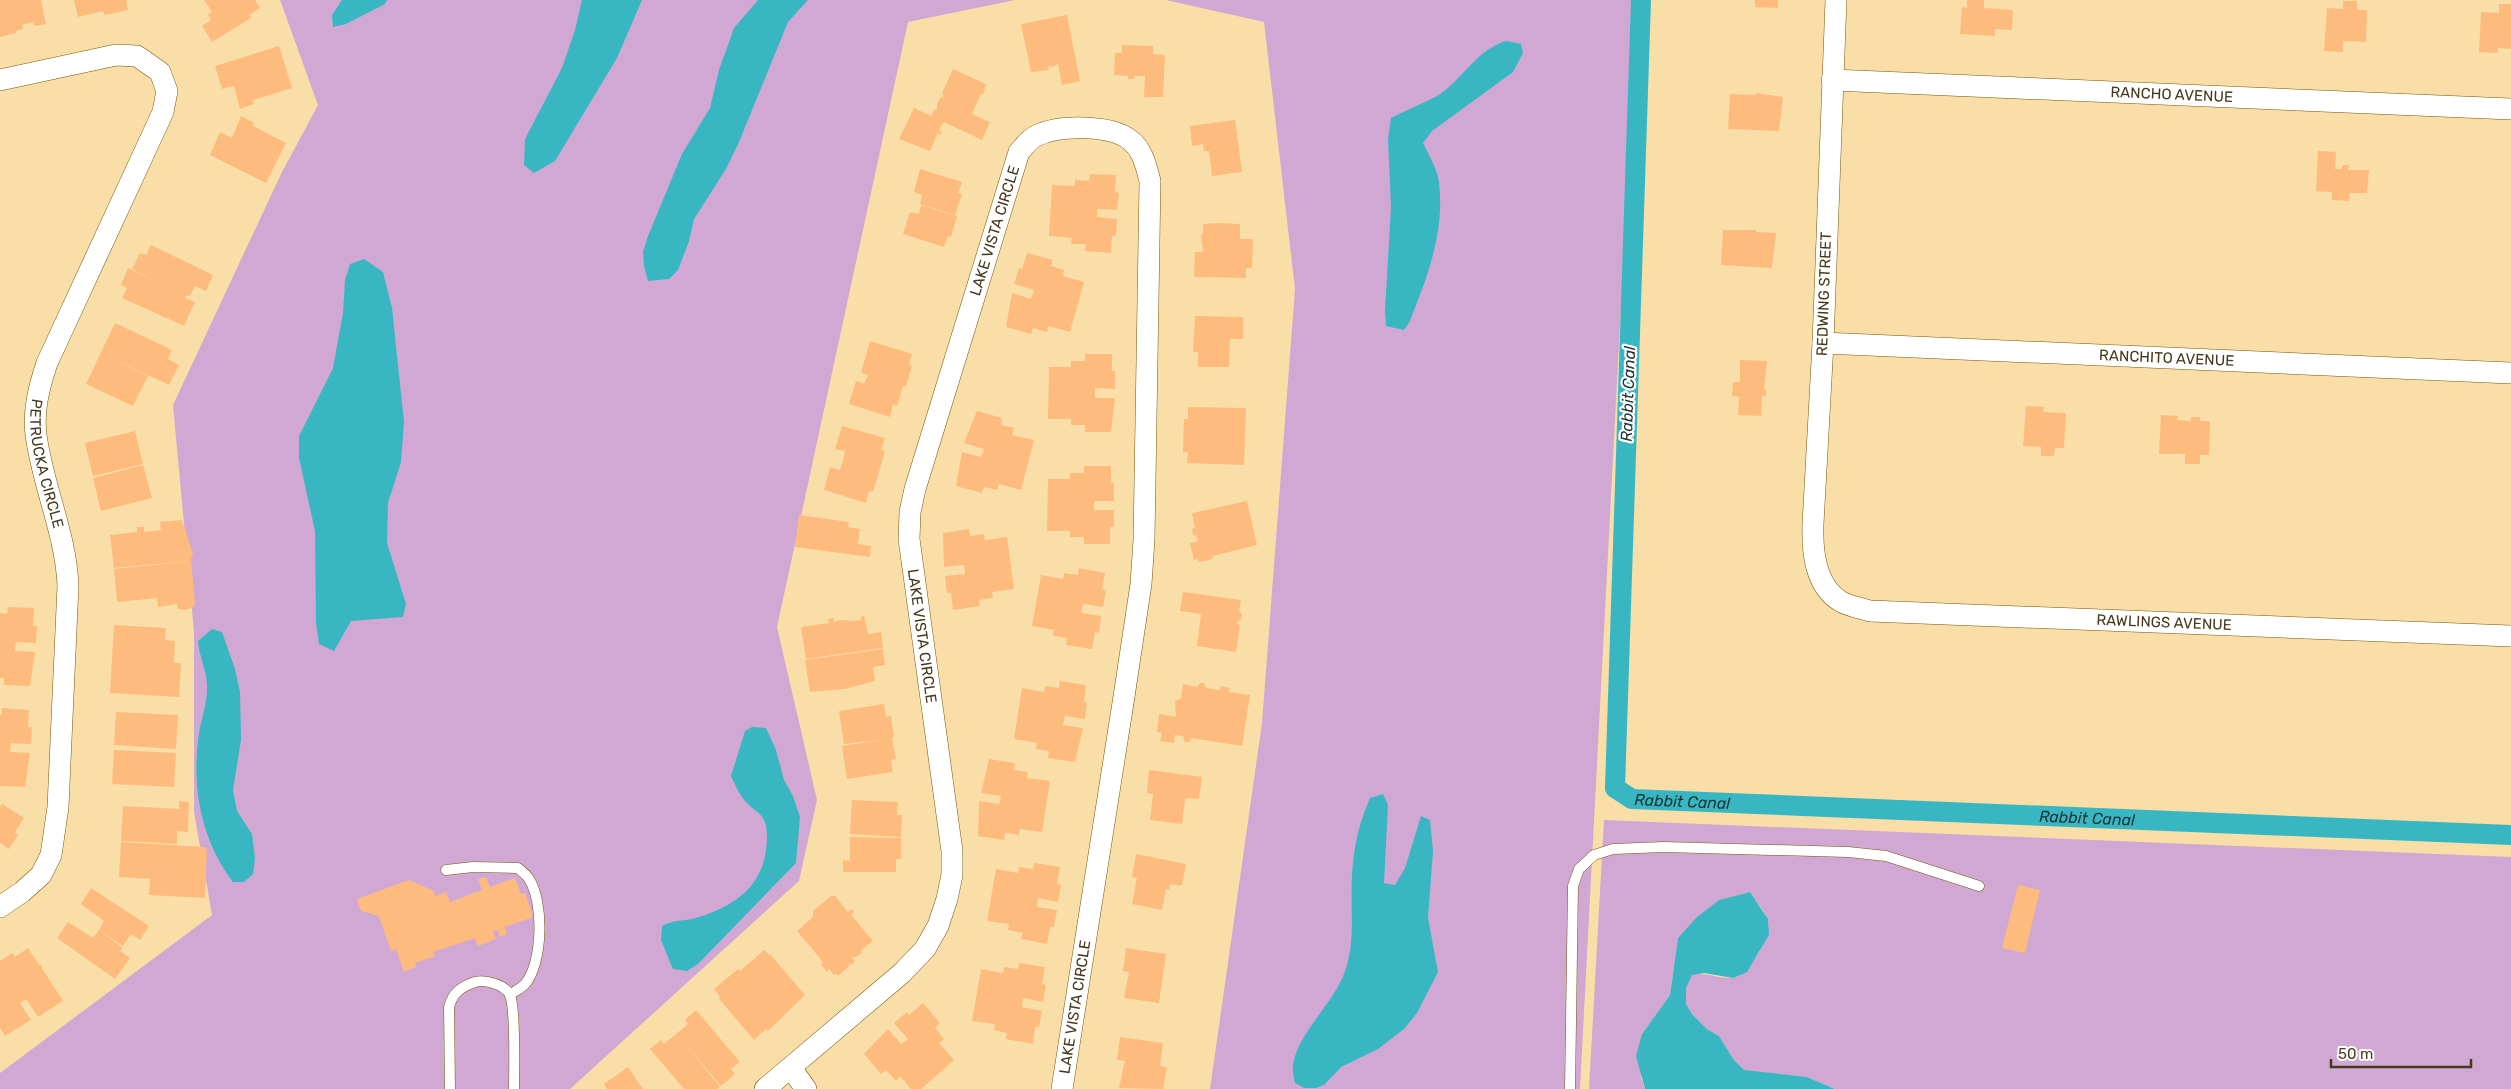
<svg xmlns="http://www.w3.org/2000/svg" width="2511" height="1089" viewBox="0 0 2511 1089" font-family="Rubik,sans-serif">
  <rect width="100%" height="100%" fill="#fadea8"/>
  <g fill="#d1a8d4">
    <path d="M280 0H1015L908 22 777 627 817 800 799 881 570 1089H0V1073L212 915 194 812V632L173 405 281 174 318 105Z"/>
    <path d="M1166 0H1637L1580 1089H1210L1262 723 1295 289 1264 22Z"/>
    <path d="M1604 820 2511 857V1089H1835L1807 1077 1744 1071 1734 1060 1719 1036 1707 1029 1692 1014 1686 1004V988L1692 974C1707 972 1722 980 1734 977 1750 974 1774 934 1767 918 1763 908 1755 901 1750 892L1719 900 1678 938 1670 995 1642 1034 1641 1078 1645 1089H1589Z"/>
  </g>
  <g fill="#38b7c3">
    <path d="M342 0H387L385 4 346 24 333 27 332 15Z"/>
    <path d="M582 0H642L617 58 555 161 534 173 524 165 525 139 562 68 575 30Z"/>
    <path d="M758 0H808L788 22 739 142 726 169 694 219 689 241 678 270 669 279 648 281 644 266 643 252 648 236 682 154 710 108 719 70 734 28Z"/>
    <path d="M1507 41 1521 44 1523 53 1513 72 1432 131 1423 143C1429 155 1437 169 1439 182 1445 233 1427 278 1409 323L1404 330 1386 326 1385 311 1391 207 1388 139 1391 118C1406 110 1422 104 1437 96 1462 81 1477 48 1507 41Z"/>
    <path d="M364 259 383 272 392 308 404 422 401 462 388 503 387 543 406 604 403 617 351 621 334 651 319 644 316 623 315 531 299 458V436L333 368 343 313 345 280 350 264Z"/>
    <path d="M212 629 222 632 235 669 240 692 241 740 233 790 237 811 252 834 255 859 253 874 244 882H233C201 840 191 786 199 734 201 719 207 705 207 689 208 673 199 657 198 641Z"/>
    <path d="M752 727 766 728 776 750 784 780 793 796 800 817 796 863 698 964 687 971 673 969 661 940 662 926C678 918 684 922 699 917 731 907 758 890 765 856 767 846 768 831 765 822 761 812 753 810 747 803 739 795 736 786 731 776L745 731Z"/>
    <path d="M1383 794 1388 805 1384 883 1395 885 1405 868 1421 816 1430 820 1433 851 1428 918 1438 972 1417 1013 1404 1029 1378 1049 1341 1067 1324 1085 1316 1088H1304L1295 1083C1294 1078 1292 1070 1293 1065 1298 1032 1334 1004 1345 971 1356 940 1350 908 1352 876 1353 849 1359 823 1370 798Z"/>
    <path d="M1750 892 1768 919 1769 935 1747 972 1733 978 1704 973 1692 975 1686 988V1004L1692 1014 1707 1029 1719 1036 1734 1060 1744 1070 1807 1077 1835 1089H1645L1636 1056 1642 1034 1670 995 1678 938 1697 917 1719 900Z"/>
  </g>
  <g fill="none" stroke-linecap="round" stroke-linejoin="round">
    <path stroke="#38b7c3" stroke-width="20" id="s1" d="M1641 0 1615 788 1632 799 2511 835"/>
  </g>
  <g fill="#fdbc7e">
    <path d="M0 0H41L46 24 34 26 33 22 22 25 23 29 15 31 16 33 0 37Z"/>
    <path d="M74 0H126L128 10 105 15 103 11 78 17Z"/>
    <path d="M204 0H255L260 8 249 15 251 18 212 42 202 26 211 20 208 14 212 12Z"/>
    <path d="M1755 0H1778V8L1755 7Z"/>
    <path d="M1967 0H1984V8L2013 10 2012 30 1995 29V36L1960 34 1962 7 1967 8Z"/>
    <path d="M2343 1H2357V10H2367L2366 42 2343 41V52L2324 51 2327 8 2343 9Z"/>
    <path d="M2499 4H2511V49L2498 48V53L2479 52 2481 12 2499 13Z"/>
    <path d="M1067 15 1080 81 1062 85 1058 64 1052 67 1048 66 1049 70 1031 72 1021 24Z"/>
    <path d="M1122 45 1153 46V54L1165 55 1163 97H1144L1145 76H1134V79H1128V76L1114 75 1115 53H1122Z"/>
    <path d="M279 46 292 88 253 100 254 104 240 109 234 86 222 89 215 66Z"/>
    <path d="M953 69 986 84 983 95 981 94 972 114 990 122 982 140 944 122 939 130 942 132 941 135 938 133 930 151 899 139 914 108 931 116 935 109 937 110V104L940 98 944 96 942 93Z"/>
    <path d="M1756 93 1783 97 1779 131 1728 129 1730 94 1756 95Z"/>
    <path d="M241 116 254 123 253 126 286 143 266 183 210 155 220 132 232 138Z"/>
    <path d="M1235 120 1242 172 1212 176 1209 151H1204L1203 144 1192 146 1190 126Z"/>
    <path d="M2318 151 2336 152 2335 169H2342V165H2349L2348 170H2369L2367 193H2350L2349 201 2332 200V192L2316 191Z"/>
    <path d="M920 169 962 182 958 193 962 194 955 215 920 204 922 195 914 192Z"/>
    <path d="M1090 174 1116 175 1115 192 1119 193 1117 210 1097 209V217L1117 219 1116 236H1112L1111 253 1085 251 1086 244H1071L1072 238 1049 236 1052 185 1075 186V180L1089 181Z"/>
    <path d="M921 205 957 216 951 237 948 236 944 247 903 234 910 212 919 214Z"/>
    <path d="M1219 223 1240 224V239H1253L1252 268H1246V278L1194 277 1195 252H1203L1201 234H1203V224Z"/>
    <path d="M1723 230H1756V232L1776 233 1772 268 1721 265Z"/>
    <path d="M151 245 213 275 206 291 195 286 190 296 187 295 185 298 195 302 184 326 122 298 127 288 121 285 128 268 155 281 132 269 140 253 146 255Z"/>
    <path d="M1027 253 1053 260 1051 266 1064 270 1063 276 1084 282 1070 332 1048 326 1047 332 1033 328 1031 334 1006 327 1012 293 1031 299 1034 290 1014 284 1019 268 1022 269Z"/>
    <path d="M1195 316 1243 317V339H1230L1229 367H1198V352H1193Z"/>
    <path d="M115 323 172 350 168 359 179 365 169 385 104 355 148 376 133 406 86 384Z"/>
    <path d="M870 341 912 354 909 365 912 366 906 386H903L897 406 893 405 890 417 849 404 856 381 864 384 868 375 861 373Z"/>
    <path d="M1085 354H1112V371H1115V389L1095 388V398H1115L1111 432H1085V425H1071V419H1048L1049 367H1071V361H1085Z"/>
    <path d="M1740 360 1767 361 1764 390H1766V396H1762L1761 416 1738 415 1739 397 1732 396 1733 382H1740Z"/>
    <path d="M2026 406 2044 407 2043 412 2066 413 2064 448H2055L2054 456H2041V447L2023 446Z"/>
    <path d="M1188 407 1246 408 1244 465 1187 463 1188 452H1183L1184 419H1188Z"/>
    <path d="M977 411 1002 418 1001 425 1014 428 1012 435 1034 440 1021 490 999 484 997 490 984 487 982 493 956 486 962 452 981 457 984 449 964 443Z"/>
    <path d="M2161 415 2178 416 2177 420 2191 421V417H2200V421H2210L2209 455H2200V464H2185V454H2159Z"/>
    <path d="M842 426 885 438 881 450 885 451 879 472 873 492 869 491 866 503 824 490 830 467 840 470 843 461 845 451 835 449Z"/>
    <path d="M135 431 143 464 93 476 85 443Z"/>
    <path d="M143 465 152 498 101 511 93 478Z"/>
    <path d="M1084 466H1111V483H1114V501H1094V510H1114V527H1110V544H1084V537H1070V531H1047L1048 479H1070V473H1084Z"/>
    <path d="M1247 501 1257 545 1213 556V559L1199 562 1198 559 1194 560 1190 543 1198 541 1196 535 1193 536 1192 529 1195 528 1192 513Z"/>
    <path d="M799 515 849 522 848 527 860 529 858 544 871 546 870 557 795 547Z"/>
    <path d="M182 520 193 554 190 561 114 568 110 535 137 532V527H144V532L161 530 160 522Z"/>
    <path d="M969 529 970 536 984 534 985 540 1007 537 1014 589 992 592 993 598 979 600 980 606 953 610 951 593H947L945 576 965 574 964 565 944 567 943 533Z"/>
    <path d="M191 561 195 603 193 607 186 610 178 609 177 604 158 607 157 598 117 602 114 569Z"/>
    <path d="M1079 568 1105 573 1102 590H1106L1103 607 1083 604 1081 613 1101 616 1099 633 1095 632 1092 649 1066 645 1067 638 1053 636 1054 630 1032 626 1041 575 1063 579 1064 573 1078 575Z"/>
    <path d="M1183 592 1241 600 1239 612 1242 614 1241 620 1238 621 1237 624 1240 625 1236 652 1197 646 1201 614 1180 611Z"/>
    <path d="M8 607 34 608 33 626H37L36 643 16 642 15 651 35 652 30 686 4 685V678H0V613L7 614Z"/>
    <path d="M864 616 868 634 881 632 883 648 806 659 801 627 829 623 828 619 833 618 834 622 840 620 854 621 861 620V617Z"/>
    <path d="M114 625 166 628 165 640 175 641 174 663H181L179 697 110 693Z"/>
    <path d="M883 649 885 665 873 667 875 681 845 689 810 692 805 660Z"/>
    <path d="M1060 681 1086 685 1084 702 1087 703 1085 719 1065 716 1063 725 1083 728 1075 762 1048 758 1049 751 1036 749 1037 743 1014 739 1022 688 1044 692 1045 686 1059 688Z"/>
    <path d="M1200 683H1204L1206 688 1220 690 1221 686 1225 687 1230 688 1229 692 1250 695 1242 746 1192 738 1189 742H1185L1183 736 1175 735 1174 743 1160 741 1162 733 1157 732 1159 714 1176 717 1175 701 1181 698 1183 684 1197 687Z"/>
    <path d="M884 704 886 717 891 716 894 737H892L896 759 891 760 893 772 847 779 842 746 881 740 844 744 839 711Z"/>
    <path d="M2 708 29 710 28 727H32L31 744 11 743 10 752 30 753 25 787 0 786V715H2Z"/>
    <path d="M116 712 178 715 176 749 114 745Z"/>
    <path d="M114 750 176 753 174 787 112 784Z"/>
    <path d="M989 759 1015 763 1014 770 1028 772 1027 778 1050 781 1042 832 1020 829 1019 835 1005 833 1004 840 978 836 979 801 999 804 1001 796 981 793Z"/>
    <path d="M1149 770 1202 777 1199 799 1187 798 1185 800 1182 824 1150 820 1153 794 1147 793Z"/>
    <path d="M852 800 898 802 897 815H902L901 837 850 834Z"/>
    <path d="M179 801 189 802 188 832 177 831V844L121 841 123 806 179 809Z"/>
    <path d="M2 804 24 818 15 832 18 835 9 849 0 843V807Z"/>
    <path d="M850 837 901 838V859H896V872H843V860L850 861Z"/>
    <path d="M121 842 205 847 207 851 205 898 149 895 150 879 119 877Z"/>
    <path d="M1136 854 1186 864 1182 886 1170 884 1169 890 1166 889 1162 910 1132 904 1137 878 1132 877Z"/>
    <path d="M1034 863 1060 867 1057 884 1061 885 1058 902 1038 898 1037 907 1057 910 1054 927H1050L1047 944 1021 939 1023 933 1008 930 1009 924 987 921 996 869 1018 873 1019 867 1033 869Z"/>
    <path d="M486 877 490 887 515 878 521 894 525 893 533 917 505 927 507 934 500 937 497 930 493 931 496 939 478 946 475 938 433 952 435 956 415 963 416 967 404 972 396 949 391 951 379 916 361 911 357 899 409 880 434 891 435 896 446 892 450 902 482 890 478 879Z"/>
    <path d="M2018 885 2040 890 2025 953 2002 948Z"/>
    <path d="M91 888 149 926 140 940 131 934 123 946 100 931 123 948 120 951 130 958 115 979 57 938 68 922 93 938 99 930 104 921 81 904Z"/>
    <path d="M831 896H835L848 912 852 909 854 912 851 915 873 941 861 950 862 953 856 957H852L855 961 851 965 849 963V966L838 976 836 974 834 975 829 969 827 972 821 964 823 962 797 931 813 917V911Z"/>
    <path d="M28 948 39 965H41L43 970 63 1001 38 1017 27 1000 23 1001 20 1003 31 1020 5 1036 0 1028V961L12 953 15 957Z"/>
    <path d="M1126 948 1166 954 1159 1003 1124 998 1129 972 1123 971Z"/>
    <path d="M764 950 769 955 770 954 805 995 768 1031 766 1029 754 1040 719 999 720 997 714 989 738 969 748 981 740 971Z"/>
    <path d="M1019 963 1045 967 1042 984 1046 985 1043 1002 1023 998 1022 1007 1042 1011 1039 1027H1035L1033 1044 1006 1039 1007 1033 994 1030 995 1024 972 1021 981 969 1003 973 1004 967 1018 969Z"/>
    <path d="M923 1003 940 1023 935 1028 944 1039 939 1043 954 1060 921 1089H911L900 1076 896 1081 886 1070 881 1074 864 1054 888 1029 901 1044 908 1039 894 1023 907 1012 909 1015Z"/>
    <path d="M696 1010 740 1062 731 1069 735 1074 721 1086 684 1043 720 1087 717 1089H684L650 1049 661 1040 664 1044 688 1024 685 1020Z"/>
    <path d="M1120 1037 1163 1043 1160 1066 1167 1067 1163 1089 1119 1088 1125 1061 1117 1060Z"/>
    <path d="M628 1067 643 1089H607L604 1084Z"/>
  </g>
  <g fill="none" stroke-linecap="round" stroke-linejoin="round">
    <defs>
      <g id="service">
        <path d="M446 870 473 867 518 868C521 871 527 875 529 879 544 902 543 963 525 984 522 988 514 991 510 995"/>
        <path d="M450 1089 449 1007C453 992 461 987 475 982 485 979 505 985 510 995 516 1010 514 1070 514 1089"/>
        <path d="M1570 1089 1573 886 1579 869 1594 855 1613 849 1664 847 1848 852 1886 856 1979 886"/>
      </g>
      <g id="minor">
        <path id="s2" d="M1836 0 1823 343 1813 524C1812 552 1815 585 1840 601 1848 606 1860 608 1870 611L2511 636"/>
        <path id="s3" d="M0 80 116 55 137 56 160 72 167 91 163 112 47 363C39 387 33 410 36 435 43 487 66 534 68 586L58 807 51 855 41 875 22 892 0 907"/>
        <path id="s4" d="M1832 80 2511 109"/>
        <path id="s5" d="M1823 343 2511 373"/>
        <path d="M791 1068 806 1089"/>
        <path id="s6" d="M765 1089 902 973 925 949 938 926 947 899 952 875V851L909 539 910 512 915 489 1019 152C1024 147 1029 139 1036 136 1058 125 1110 124 1130 140 1143 150 1146 166 1150 181L1144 540 1141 584 1123 703 1062 1089"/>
      </g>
    </defs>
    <use href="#service" stroke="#765706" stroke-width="11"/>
    <use href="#minor" stroke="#765706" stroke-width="22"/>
    <use href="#service" stroke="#fff" stroke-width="10"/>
    <use href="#minor" stroke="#fff" stroke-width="21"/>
  </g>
  <g text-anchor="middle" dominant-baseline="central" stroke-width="4.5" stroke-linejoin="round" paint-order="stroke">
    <g font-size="15" fill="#47391d" stroke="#fff">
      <text stroke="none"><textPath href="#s4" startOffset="340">RANCHO AVENUE</textPath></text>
      <text stroke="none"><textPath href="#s6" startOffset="952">LAKE VISTA CIRCLE</textPath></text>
      <text transform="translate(1824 294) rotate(-88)">REDWING STREET</text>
      <text stroke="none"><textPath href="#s5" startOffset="344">RANCHITO AVENUE</textPath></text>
      <text stroke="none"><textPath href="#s3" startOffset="589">PETRUCKA CIRCLE</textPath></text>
      <text stroke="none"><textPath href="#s2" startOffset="936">RAWLINGS AVENUE</textPath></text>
      <text transform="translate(922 636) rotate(82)">LAKE VISTA CIRCLE</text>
      <text transform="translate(1075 1007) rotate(-81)">LAKE VISTA CIRCLE</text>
    </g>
    <g font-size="16" font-style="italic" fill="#1e3335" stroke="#fff">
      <text transform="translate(1628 394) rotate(-88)">Rabbit Canal</text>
      <text stroke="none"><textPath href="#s1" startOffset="859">Rabbit Canal</textPath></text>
      <text stroke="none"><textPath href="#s1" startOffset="1264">Rabbit Canal</textPath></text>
    </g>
  </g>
  <path d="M2331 1059v8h140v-8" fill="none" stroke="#47391d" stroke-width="2.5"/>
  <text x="2338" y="1059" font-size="15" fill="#47391d" stroke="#ffffff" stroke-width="4" paint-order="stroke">50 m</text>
</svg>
